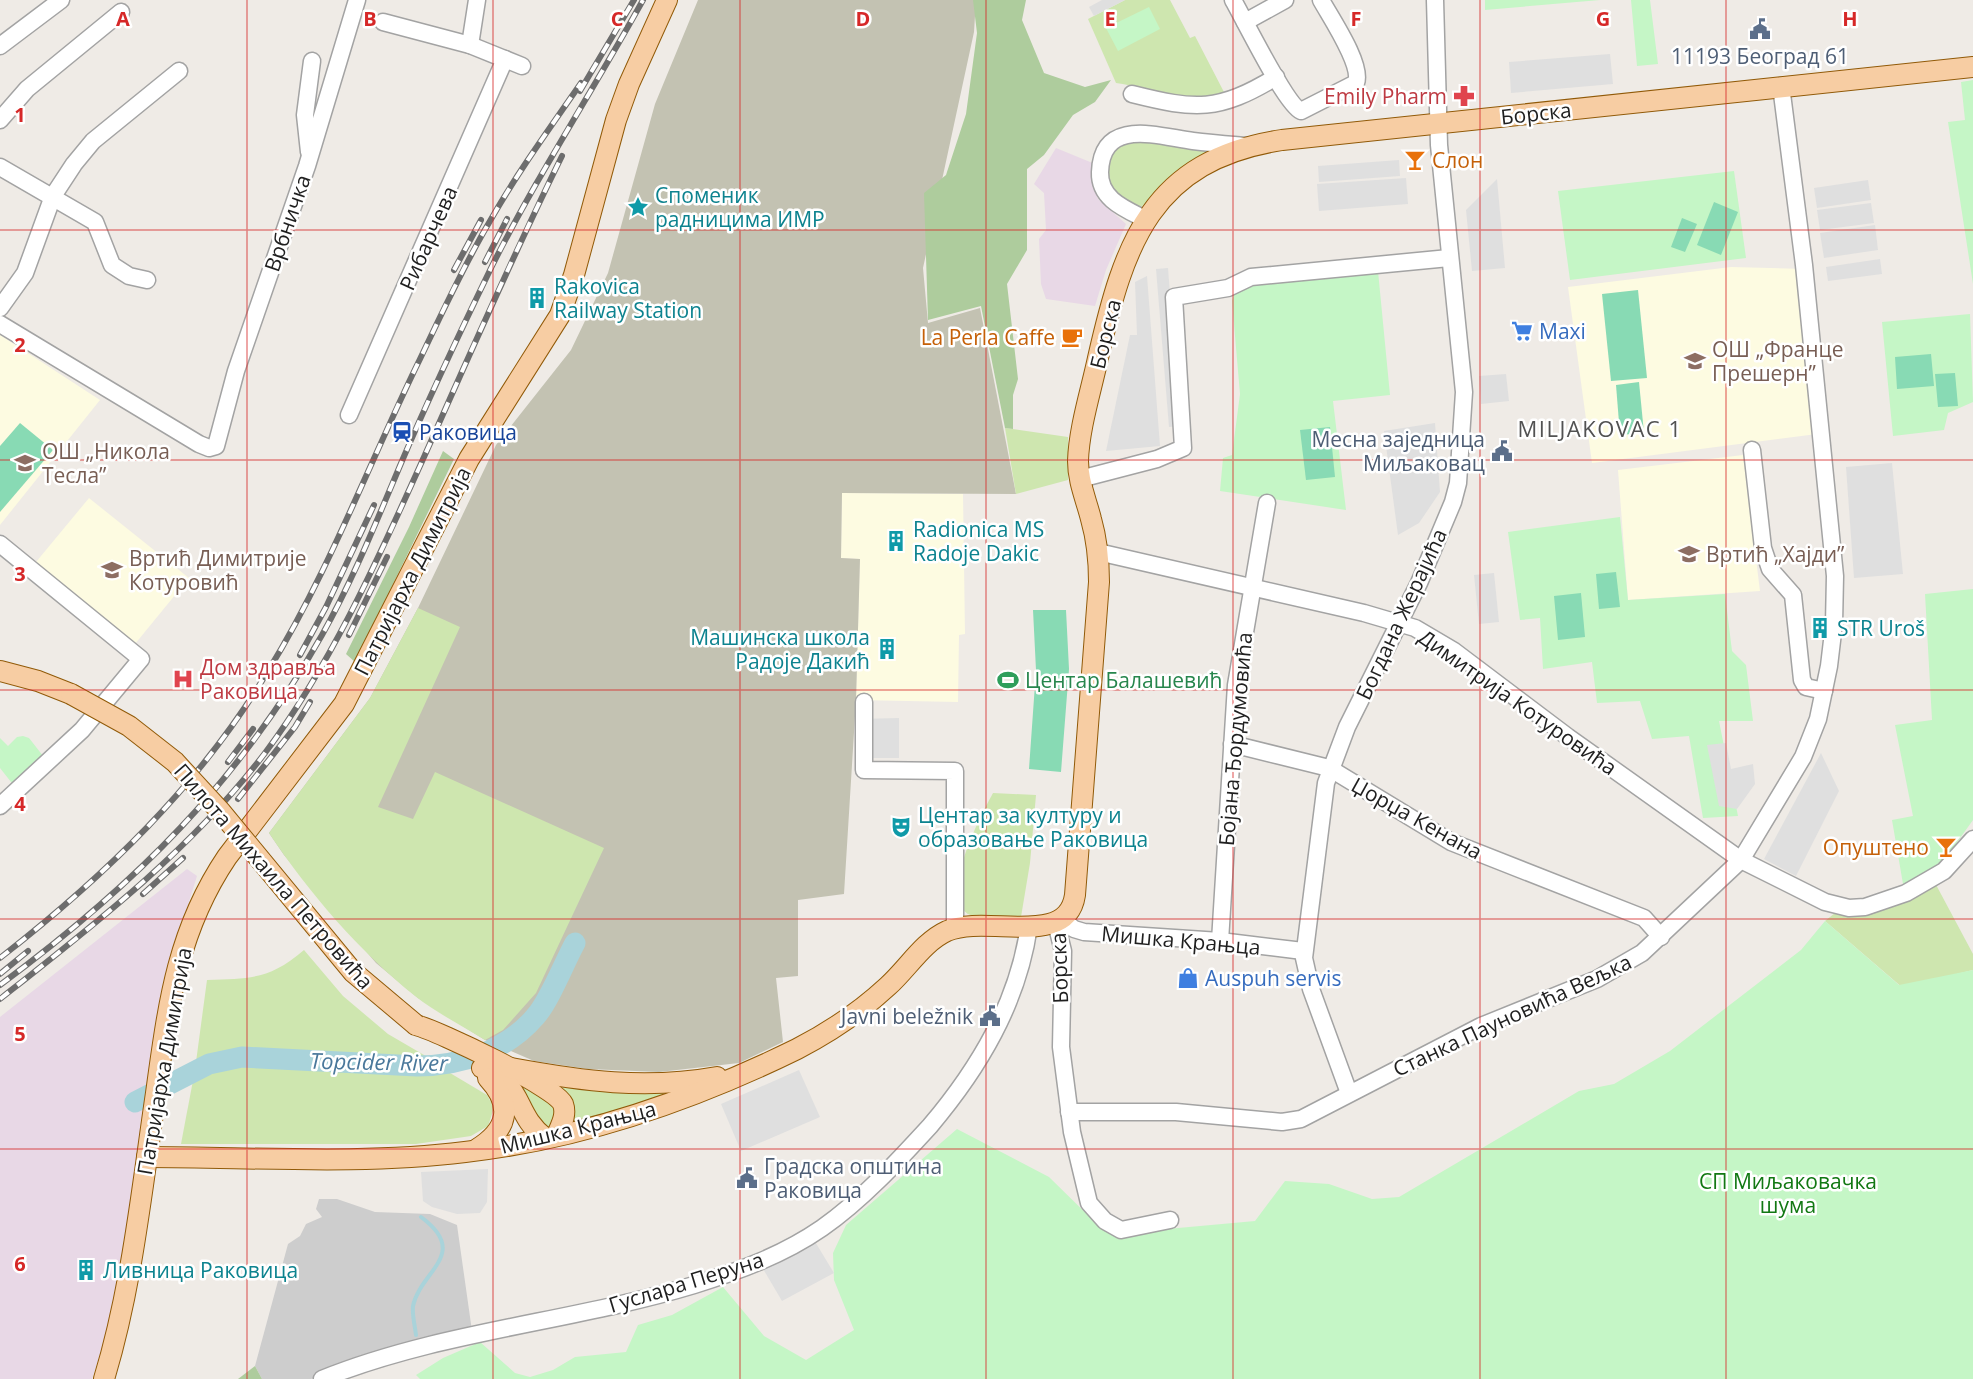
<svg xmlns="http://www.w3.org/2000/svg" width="1973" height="1379" viewBox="0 0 1973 1379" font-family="'Open Sans',sans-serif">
  <rect width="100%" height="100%" fill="#efebe6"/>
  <g fill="#e8d8e6">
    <path d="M1056 148 1095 164 1093 183 1098 199 1126 224 1106 270 1095 306 1046 299 1041 284 1039 239 1046 230 1044 193 1034 184Z"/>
    <path d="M187 869 197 876 169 965 113 1314 92 1379H0V1017Z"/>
  </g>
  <g fill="#fdfbe1">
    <path d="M1731 267 1804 269 1817 434 1592 463 1568 287Z"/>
    <path d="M0 335 100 400 0 525Z"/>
    <path d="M1743 455 1760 591 1628 600 1618 470Z"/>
    <path d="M842 493 963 494 965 634 959 635 958 702 856 700 860 559 841 558Z"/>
    <path d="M89 498 189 578 135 644 36 562Z"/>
  </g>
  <path fill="#cdcdcd" d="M319 1199H337L375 1212 430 1214 457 1225 472 1331 354 1361 311 1379H262L255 1366 288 1244 300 1236 306 1224 322 1217 316 1209Z"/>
  <path fill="#c3c2b2" d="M698 0H976L974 32 923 268 928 323 980 308 1016 494 842 493 841 558 860 559 856 700 844 894 798 900V976L776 978 783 1042 739 1063 659 1072 588 1069 534 1061 485 1040 418 998 376 963 284 855 269 833 370 698 418 608 496 445 571 350 608 273 655 104Z"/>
  <g fill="#cee6af">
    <path d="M1125 0H1170L1190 38 1195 36 1226 96C1207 99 1186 101 1166 96 1149 92 1134 85 1116 83L1088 19Z"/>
    <path d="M1145 138 1187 149 1211 150V152L1181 170 1140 208C1132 204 1123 200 1116 193 1103 180 1105 153 1122 144 1129 141 1138 140 1145 138Z"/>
    <path d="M1005 428 1068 437V480L1016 494Z"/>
    <path d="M418 608 460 627 378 807 413 819 435 772 604 848 536 993 503 1030 485 1040C462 1026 437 1013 415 996 359 951 309 893 269 833L370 698Z"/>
    <path d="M993 793 1036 795 1030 863 1021 917 970 915C936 900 981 815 993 793Z"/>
    <path d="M1934 881 1973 954V970L1957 974 1911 995 1825 921 1835 913 1867 911Z"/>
    <path d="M304 950 343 996 388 1034 436 1062 258 1054 196 1062 207 980C251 978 269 980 304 950Z"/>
    <path d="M243 1061 445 1070 487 1095 494 1108 488 1126 471 1136 416 1144H181L194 1075 210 1068Z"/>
    <path d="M512 1075 559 1106 555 1127 544 1129Z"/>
    <path d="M555 1081 677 1089 668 1096 571 1124Z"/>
  </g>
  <g fill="#aecc9d">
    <path d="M973 0H1026L1022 20 1044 73 1085 87 1111 80 1095 102 1073 115 1044 155 1027 169V250L1007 284 1018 379 1013 395V429L1005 428 981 306 928 320 924 193 946 175 966 114 977 33Z"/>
    <path d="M443 451 454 459 355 662 346 654 409 527Z"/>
    <path d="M255 1366 262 1379H238Z"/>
  </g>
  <g fill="#c5f6c6">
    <path d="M1485 0H1600L1485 10Z"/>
    <path d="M1631 0H1650L1658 64 1637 66Z"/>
    <path d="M1149 7 1160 29 1118 51 1106 28Z"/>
    <path d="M1973 80V284L1948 122 1965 120 1961 82Z"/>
    <path d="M1734 171 1746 258 1570 280 1558 191Z"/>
    <path d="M1378 271 1390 395 1333 401 1346 510 1220 491 1223 458 1232 455 1240 394 1232 301 1235 291 1244 285Z"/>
    <path d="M1970 314 1973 402 1948 413 1944 430 1893 436 1882 322Z"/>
    <path d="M1620 517 1628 600 1725 594 1732 651 1746 665 1753 721H1719L1738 816 1703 818 1689 736 1652 739 1640 701 1597 703 1592 662 1543 669 1540 618 1520 620 1508 532Z"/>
    <path d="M1973 589V820L1940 866 1903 884 1892 820 1913 816 1895 725 1932 720 1925 594Z"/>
    <path d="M23 736 29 738 47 761 15 787 0 768V738L8 746 17 737Z"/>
    <path d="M1825 921 1899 985 1973 970V1379H420L416 1375 443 1358 480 1342 515 1373 530 1377 553 1370 575 1357 626 1352 638 1325 672 1315 723 1287 764 1336 806 1360 854 1330 834 1280 833 1253 846 1225 957 1129 1049 1177 1101 1228 1119 1237 1167 1229 1255 1221 1285 1181 1329 1184 1372 1199 1399 1197 1579 1091 1614 1084 1670 1051 1801 950Z"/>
  </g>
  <g fill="#88dab4">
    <path d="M1714 202 1738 212 1721 255 1697 245Z"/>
    <path d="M1682 218 1697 224 1685 252 1671 247Z"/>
    <path d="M1638 290 1647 378 1611 381 1602 294Z"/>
    <path d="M1931 354 1934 386 1897 389 1895 357Z"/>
    <path d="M1955 373 1958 406 1938 407 1935 374Z"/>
    <path d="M1639 382 1644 433 1620 435 1616 385Z"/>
    <path d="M20 423 53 450 0 512V446Z"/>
    <path d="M1330 427 1335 477 1306 480 1300 430Z"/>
    <path d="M1616 572 1620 607 1599 609 1596 574Z"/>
    <path d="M1581 593 1585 637 1558 640 1554 596Z"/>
    <path d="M1033 610H1066L1069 669 1061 772 1029 769 1036 670Z"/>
  </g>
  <g fill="#dfdfdf">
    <path d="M1102 0H1125L1094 16 1089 7Z"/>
    <path d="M1610 54 1613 84 1511 93 1509 62Z"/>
    <path d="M1399 160 1400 176 1319 182 1318 166Z"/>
    <path d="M1406 178 1408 204 1319 211 1317 184Z"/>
    <path d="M1497 179 1505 268 1472 271 1466 210Z"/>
    <path d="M1868 180 1871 200 1817 208 1814 188Z"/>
    <path d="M1871 203 1874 223 1820 230 1817 210Z"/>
    <path d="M1875 225 1878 250 1824 258 1820 233Z"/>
    <path d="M1880 259 1882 274 1828 281 1826 267Z"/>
    <path d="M1168 268 1180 426 1169 427 1156 269Z"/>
    <path d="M1147 276 1160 446 1106 451 1130 335H1137L1135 282Z"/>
    <path d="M1506 374 1509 401 1481 404 1479 376Z"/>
    <path d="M1435 423 1440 492 1419 523 1398 535 1384 431Z"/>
    <path d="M1892 463 1903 574 1854 578 1846 467Z"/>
    <path d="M1494 573 1499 622 1479 624 1474 575Z"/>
    <path d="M899 718V758H858V719Z"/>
    <path d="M1726 743 1731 769 1753 764 1755 784 1737 809 1719 806 1707 745Z"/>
    <path d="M1821 753 1839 791 1796 876 1764 859Z"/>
    <path d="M799 1070 820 1117 741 1151 721 1104Z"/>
    <path d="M488 1169 487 1202 480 1213 457 1214 432 1207 423 1201 421 1172Z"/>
    <path d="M811 1235 834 1273 782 1301 759 1262Z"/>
  </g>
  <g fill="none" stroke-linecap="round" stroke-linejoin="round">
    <path stroke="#a9d3da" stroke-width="4" d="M416 1335C415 1326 412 1315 413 1306 420 1271 471 1254 421 1217"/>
    <path stroke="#a9d3da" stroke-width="21" d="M135 1102 209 1064 242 1057 417 1066C460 1066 506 1051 535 1017 549 1002 564 963 575 943"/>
    <defs>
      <g id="minor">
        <path d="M1233 0C1244 19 1286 105 1301 111L1356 83C1363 65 1331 18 1321 0"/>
        <path d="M383 22 470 45 522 66"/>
        <path d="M1245 22 1285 0"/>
        <path d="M470 45 477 0"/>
        <path d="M0 46 61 0"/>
        <path d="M1132 94C1196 110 1218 112 1276 77"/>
        <path d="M0 120 27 89 121 12"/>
        <path d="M309 152 305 115 312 61"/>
        <path d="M0 167 95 222 112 265 129 276 147 280"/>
        <path d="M1145 219C1125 209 1099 199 1100 172 1102 116 1160 137 1193 141 1211 143 1230 145 1248 146"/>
        <path d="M0 308 25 273 53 196 74 164 93 141 179 71"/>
        <path d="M0 324 199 444 209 448 216 446 236 371 307 166 357 0"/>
        <path d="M349 415 505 59"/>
        <path d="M1752 450 1763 548 1770 569 1793 595 1802 680 1806 687 1824 691"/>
        <path d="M1080 479 1157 459 1183 448 1174 297 1228 288 1251 277 1449 258"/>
        <path d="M0 544 141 659 82 730 0 806"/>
        <path d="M1098 552 1364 613 1415 628 1454 651 1568 737 1741 860 1825 902 1849 908 1865 907 1906 893 1944 871 1973 839"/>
        <path d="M864 702V770L955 771V928"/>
        <path d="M1232 744 1329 768 1451 842 1644 918 1661 937"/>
        <path d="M1063 920 1074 929 1084 932 1220 941 1303 951"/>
        <path d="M1056 923 1063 951 1061 1047 1072 1132 1089 1203 1105 1221 1121 1230 1170 1220"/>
        <path d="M1220 941 1236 685 1267 503"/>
        <path d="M1349 1093 1311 989 1304 958 1326 783 1347 727 1419 583 1453 502 1458 483 1464 392 1439 145 1435 0"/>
        <path d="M1069 1112H1176L1282 1122 1301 1119 1481 1026 1597 979 1642 953 1741 860 1803 757 1818 719 1829 666 1834 624 1835 576 1804 265 1781 86"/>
        <path d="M322 1379C441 1331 572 1322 694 1285 739 1271 783 1255 822 1228 862 1200 897 1162 930 1126 979 1068 1018 1003 1029 926"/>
      </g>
      <g id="major">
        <path d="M0 671 38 681 71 694"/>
        <path d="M416 1025C438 1031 555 1086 563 1104 567 1115 561 1125 557 1135"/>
        <path d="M482 1068C525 1084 513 1114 545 1138"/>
        <path d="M511 1068C582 1081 645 1090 717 1077"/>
        <path d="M477 1149C509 1129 513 1105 488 1078"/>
        <path d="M147 1157C252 1157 360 1165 465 1152 581 1139 693 1100 797 1049 830 1032 861 1011 888 986 908 968 923 942 947 931 987 914 1067 949 1075 895L1099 582C1099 560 1097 540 1091 519 1086 499 1078 482 1078 461 1079 428 1091 391 1098 358 1124 244 1151 160 1282 140L1973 67"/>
        <path d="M104 1379C132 1287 142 1188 156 1093 168 1006 177 931 227 857L344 704 469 459 560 315 574 275 616 120 629 84 667 0"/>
      </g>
    </defs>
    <use href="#minor" stroke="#a3a3a3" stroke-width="19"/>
    <use href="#major" stroke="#915a08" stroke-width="22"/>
    <use href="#minor" stroke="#fff" stroke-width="16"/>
    <use href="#major" stroke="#f7cda3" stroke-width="20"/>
    <defs>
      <g id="rail">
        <path d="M580 91 634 0"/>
        <path d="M485 262 507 219"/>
        <path d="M454 270 481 220"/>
        <path d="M349 635 387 557"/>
        <path d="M300 655 326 607 374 505"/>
        <path d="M228 762 253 729"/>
        <path d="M238 799 295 727 310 702"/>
        <path d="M143 894 183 858"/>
        <path d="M0 958C104 877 200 785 268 671 329 572 369 463 420 359 442 313 464 265 490 221 517 173 550 128 581 83"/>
        <path d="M0 974 28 951"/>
        <path d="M0 985C135 885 239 782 322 635 353 580 377 520 402 461 430 395 461 330 492 266 538 174 594 89 643 0"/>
        <path d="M0 999C95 924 191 850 265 753 332 663 378 559 424 457 469 356 513 255 562 156"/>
      </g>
    </defs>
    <use href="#rail" stroke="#6d6d6d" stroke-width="6"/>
    <use href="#rail" stroke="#fff" stroke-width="4" stroke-dasharray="11" stroke-linecap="butt"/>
    <defs>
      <path id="major-bridge" d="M71 694 129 726 175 762 221 812 353 972 416 1025"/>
    </defs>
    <use href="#major-bridge" stroke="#915a08" stroke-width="22" stroke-linecap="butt"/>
    <use href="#major-bridge" stroke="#f7cda3" stroke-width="20"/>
  </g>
  <path fill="none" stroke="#d62828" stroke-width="1.5" stroke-opacity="0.55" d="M247 0V1379M493 0V1379M740 0V1379M986 0V1379M1233 0V1379M1480 0V1379M1726 0V1379M0 230H1973M0 460H1973M0 690H1973M0 919H1973M0 1149H1973"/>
  <defs>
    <symbol id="civic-bare" viewBox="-9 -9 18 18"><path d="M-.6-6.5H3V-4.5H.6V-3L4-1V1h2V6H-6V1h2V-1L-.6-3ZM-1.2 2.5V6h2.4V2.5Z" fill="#5c6f8a" stroke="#fff" stroke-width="2.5" paint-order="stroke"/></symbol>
    <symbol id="pharmacy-bare" viewBox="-9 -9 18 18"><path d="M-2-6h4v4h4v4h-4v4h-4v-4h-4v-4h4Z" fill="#e0444e" stroke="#fff" stroke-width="2.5" paint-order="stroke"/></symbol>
    <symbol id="bar-bare" viewBox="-9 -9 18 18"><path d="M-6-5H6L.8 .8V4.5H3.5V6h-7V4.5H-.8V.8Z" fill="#e8710a" stroke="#fff" stroke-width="2.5" paint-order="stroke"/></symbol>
    <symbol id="sight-bare" viewBox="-9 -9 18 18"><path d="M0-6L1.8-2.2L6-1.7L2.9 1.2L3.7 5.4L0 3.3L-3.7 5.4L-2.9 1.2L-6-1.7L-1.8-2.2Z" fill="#0f9aa8" stroke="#fff" stroke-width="2.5" paint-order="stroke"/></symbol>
    <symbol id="building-bare" viewBox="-9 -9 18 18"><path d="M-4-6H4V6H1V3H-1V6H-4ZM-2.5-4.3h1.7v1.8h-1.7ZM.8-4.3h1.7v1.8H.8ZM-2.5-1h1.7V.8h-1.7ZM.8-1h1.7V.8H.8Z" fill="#0f9aa8" stroke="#fff" stroke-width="2.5" paint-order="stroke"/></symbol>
    <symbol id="supermarket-bare" viewBox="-9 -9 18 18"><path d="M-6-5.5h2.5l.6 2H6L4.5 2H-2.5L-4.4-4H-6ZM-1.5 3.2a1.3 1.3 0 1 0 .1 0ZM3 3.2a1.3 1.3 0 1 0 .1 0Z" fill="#3f7fe0" stroke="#fff" stroke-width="2.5" paint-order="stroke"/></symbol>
    <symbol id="cafe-bare" viewBox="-9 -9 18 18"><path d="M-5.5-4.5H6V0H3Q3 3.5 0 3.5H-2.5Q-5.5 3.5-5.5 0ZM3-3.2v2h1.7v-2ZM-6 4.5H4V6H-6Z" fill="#e8710a" stroke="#fff" stroke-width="2.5" paint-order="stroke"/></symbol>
    <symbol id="school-bare" viewBox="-9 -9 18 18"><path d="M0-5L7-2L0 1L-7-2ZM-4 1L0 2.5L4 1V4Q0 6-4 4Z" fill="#8d6e63" stroke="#fff" stroke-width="2.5" paint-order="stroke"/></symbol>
    <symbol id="station-bare" viewBox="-9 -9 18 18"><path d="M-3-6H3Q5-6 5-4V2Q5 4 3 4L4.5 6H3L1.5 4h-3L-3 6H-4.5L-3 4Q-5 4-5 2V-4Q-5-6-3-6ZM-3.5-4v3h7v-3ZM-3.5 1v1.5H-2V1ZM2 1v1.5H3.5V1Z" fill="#1a4fb4" stroke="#fff" stroke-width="2.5" paint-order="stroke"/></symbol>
    <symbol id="hospital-bare" viewBox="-9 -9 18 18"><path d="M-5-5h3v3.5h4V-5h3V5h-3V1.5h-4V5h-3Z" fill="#e0444e" stroke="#fff" stroke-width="2.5" paint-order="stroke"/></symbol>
    <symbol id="stadium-bare" viewBox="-9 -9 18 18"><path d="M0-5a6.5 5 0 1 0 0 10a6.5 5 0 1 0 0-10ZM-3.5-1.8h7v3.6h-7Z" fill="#2e9e5b" stroke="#fff" stroke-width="2.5" paint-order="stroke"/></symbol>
    <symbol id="theatre-bare" viewBox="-9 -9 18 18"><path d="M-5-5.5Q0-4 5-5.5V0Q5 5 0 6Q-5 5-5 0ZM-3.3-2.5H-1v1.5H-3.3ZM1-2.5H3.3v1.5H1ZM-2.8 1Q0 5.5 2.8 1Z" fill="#0f9aa8" stroke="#fff" stroke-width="2.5" paint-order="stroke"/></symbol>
    <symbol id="shop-bare" viewBox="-9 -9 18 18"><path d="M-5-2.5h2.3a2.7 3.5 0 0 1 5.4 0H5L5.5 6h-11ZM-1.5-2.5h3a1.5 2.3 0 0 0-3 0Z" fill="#3f7fe0" stroke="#fff" stroke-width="2.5" paint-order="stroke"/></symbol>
  </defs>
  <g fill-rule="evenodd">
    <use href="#civic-bare" x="1745" y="14" width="30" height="30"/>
    <use href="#pharmacy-bare" x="1449" y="81" width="30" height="30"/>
    <use href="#bar-bare" x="1400" y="145" width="30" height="30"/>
    <use href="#sight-bare" x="623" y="192" width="30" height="30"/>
    <use href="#building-bare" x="522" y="283" width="30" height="30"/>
    <use href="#supermarket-bare" x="1507" y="316" width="30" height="30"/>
    <use href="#cafe-bare" x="1057" y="322" width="30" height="30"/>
    <use href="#school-bare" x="1680" y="346" width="30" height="30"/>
    <use href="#station-bare" x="387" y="417" width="30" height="30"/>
    <use href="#civic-bare" x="1487" y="436" width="30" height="30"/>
    <use href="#school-bare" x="10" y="448" width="30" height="30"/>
    <use href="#building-bare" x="881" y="526" width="30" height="30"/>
    <use href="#school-bare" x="1674" y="539" width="30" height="30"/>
    <use href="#school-bare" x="97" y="555" width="30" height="30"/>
    <use href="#building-bare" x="1805" y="613" width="30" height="30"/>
    <use href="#building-bare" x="872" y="634" width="30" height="30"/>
    <use href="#hospital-bare" x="168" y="664" width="30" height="30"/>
    <use href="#stadium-bare" x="993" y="665" width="30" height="30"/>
    <use href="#theatre-bare" x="886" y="812" width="30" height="30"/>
    <use href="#bar-bare" x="1931" y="832" width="30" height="30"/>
    <use href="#shop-bare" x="1173" y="963" width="30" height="30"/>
    <use href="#civic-bare" x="975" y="1001" width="30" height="30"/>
    <use href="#civic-bare" x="732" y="1163" width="30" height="30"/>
    <use href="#building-bare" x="71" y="1255" width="30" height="30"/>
  </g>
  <g text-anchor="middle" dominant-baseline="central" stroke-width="5" stroke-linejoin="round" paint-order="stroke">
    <g font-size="21" fill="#4e5e75" stroke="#fff" text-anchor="end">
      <text x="1760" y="56" text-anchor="middle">11193 Београд 61</text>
      <text x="1485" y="439">Месна заједница<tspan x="1485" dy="24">Миљаковац</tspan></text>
      <text x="973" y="1016">Javni beležnik</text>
      <text x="764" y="1166" text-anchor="start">Градска општина<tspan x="764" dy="24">Раковица</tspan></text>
    </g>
    <g font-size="21" fill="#be3a42" stroke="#fff" text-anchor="end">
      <text x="1447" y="96">Emily Pharm</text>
      <text x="200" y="667" text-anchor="start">Дом здравља<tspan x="200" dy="24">Раковица</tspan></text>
    </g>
    <g font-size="21" fill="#1f1f1f" stroke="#fff">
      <text transform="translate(1536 113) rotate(-6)">Борска</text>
      <text transform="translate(287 223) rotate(-71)">Врбничка</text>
      <text transform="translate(428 238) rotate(-66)">Рибарчева</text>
      <text transform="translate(1105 334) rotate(-76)">Борска</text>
      <text transform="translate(412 571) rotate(-63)">Патријарха Димитрија</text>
      <text transform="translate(1401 614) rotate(-65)">Богдана Жерајића</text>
      <text transform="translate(1518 702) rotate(35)">Димитрија Котуровића</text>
      <text transform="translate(1235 739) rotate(-85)">Бојана Ђордумовића</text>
      <text transform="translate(1417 818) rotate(29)">Џорџа Кенана</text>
      <text transform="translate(274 876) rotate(49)">Пилота Михаила Петровића</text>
      <text transform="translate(1181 940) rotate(5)">Мишка Крањца</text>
      <text transform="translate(1059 968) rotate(-92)">Борска</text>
      <text transform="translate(1512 1015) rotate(-25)">Станка Пауновића Вељка</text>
      <text transform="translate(164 1061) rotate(-80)">Патријарха Димитрија</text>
      <text transform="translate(578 1127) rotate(-14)">Мишка Крањца</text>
      <text transform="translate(686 1282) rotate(-17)">Гуслара Перуна</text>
    </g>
    <g font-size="21" fill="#c56008" stroke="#fff" text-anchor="end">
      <text x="1432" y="160" text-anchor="start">Слон</text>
      <text x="1055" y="337">La Perla Caffe</text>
      <text x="1929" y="847">Опуштено</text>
    </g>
    <g font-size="21" fill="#0d838f" stroke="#fff" text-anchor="start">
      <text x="655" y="195">Споменик<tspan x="655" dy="24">радницима ИМР</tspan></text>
      <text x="554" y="286">Rakovica<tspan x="554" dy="24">Railway Station</tspan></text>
      <text x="913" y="529">Radionica MS<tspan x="913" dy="24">Radoje Dakic</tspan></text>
      <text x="1837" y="628">STR Uroš</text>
      <text x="870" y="637" text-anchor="end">Машинска школа<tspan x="870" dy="24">Радоје Дакић</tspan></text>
      <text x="918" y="815">Центар за културу и<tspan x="918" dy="24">образовање Раковица</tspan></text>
      <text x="103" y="1270">Ливница Раковица</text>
    </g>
    <g font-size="21" fill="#366cbe" stroke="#fff" text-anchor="start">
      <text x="1539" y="331">Maxi</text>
      <text x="1205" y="978">Auspuh servis</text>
    </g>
    <g font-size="21" fill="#785e54" stroke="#fff" text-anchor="start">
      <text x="1712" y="349">ОШ „Франце<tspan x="1712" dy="24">Прешерн”</tspan></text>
      <text x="42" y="451">ОШ „Никола<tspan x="42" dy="24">Тесла”</tspan></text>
      <text x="1706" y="554">Вртић „Хајди”</text>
      <text x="129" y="558">Вртић Димитрије<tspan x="129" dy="24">Котуровић</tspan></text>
    </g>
    <g font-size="21" fill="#164399" stroke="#fff" text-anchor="start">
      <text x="419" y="432">Раковица</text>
    </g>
    <g font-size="21" fill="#27864d" stroke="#fff" text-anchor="start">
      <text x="1025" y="680">Центар Балашевић</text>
    </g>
    <g font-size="21" fill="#127813" stroke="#fff">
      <text x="1788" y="1181">СП Миљаковачка<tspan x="1788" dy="24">шума</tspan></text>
    </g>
    <g font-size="22" letter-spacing="1.5" fill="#525252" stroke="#fff">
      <text x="1600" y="428">MILJAKOVAC 1</text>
    </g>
    <g font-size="22" font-style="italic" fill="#4a789b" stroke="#fff">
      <text transform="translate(379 1061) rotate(1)">Topcider River</text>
    </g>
  </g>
  <g font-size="20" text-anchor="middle" font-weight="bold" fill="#d62828" stroke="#fff" stroke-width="5" stroke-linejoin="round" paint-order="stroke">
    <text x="123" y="26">A</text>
    <text x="370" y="26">B</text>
    <text x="617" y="26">C</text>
    <text x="863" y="26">D</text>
    <text x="1110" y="26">E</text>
    <text x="1356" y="26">F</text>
    <text x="1603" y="26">G</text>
    <text x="1850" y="26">H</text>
    <text x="20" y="122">1</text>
    <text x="20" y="352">2</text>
    <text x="20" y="581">3</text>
    <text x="20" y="811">4</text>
    <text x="20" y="1041">5</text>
    <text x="20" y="1271">6</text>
  </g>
</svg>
